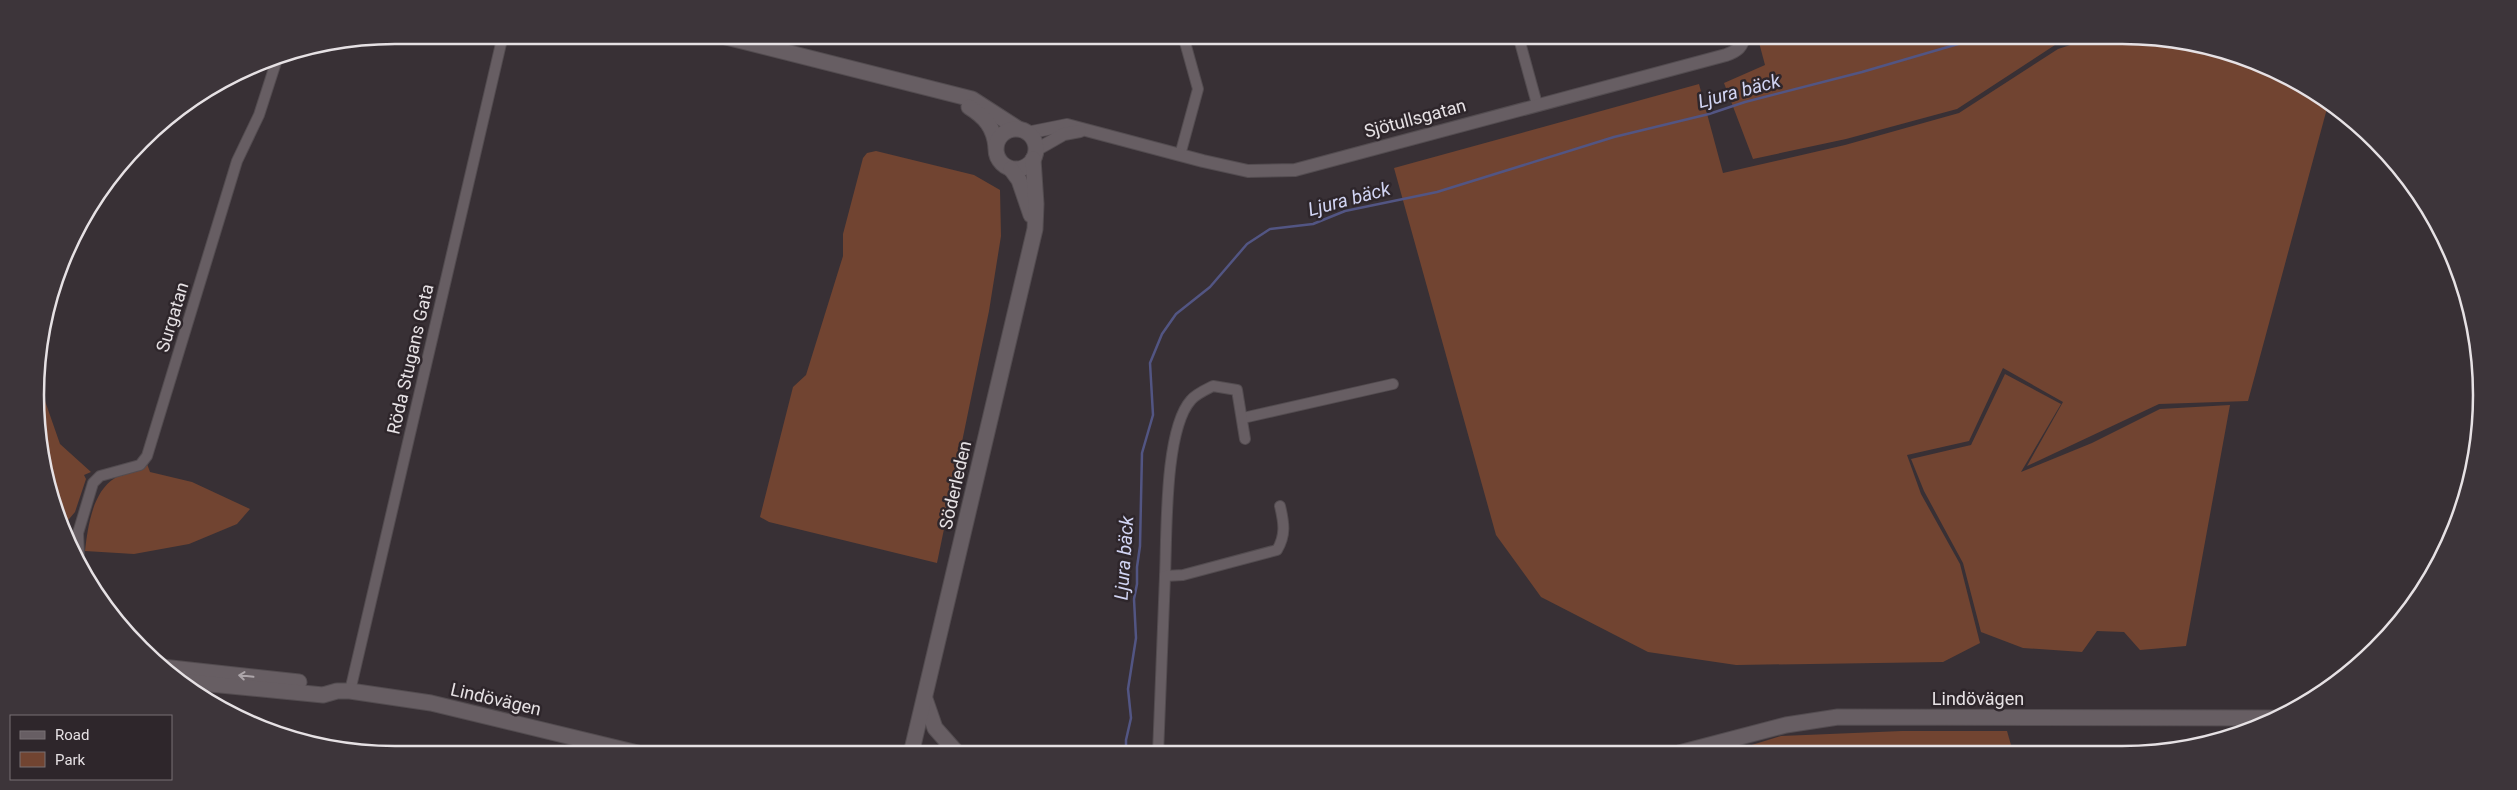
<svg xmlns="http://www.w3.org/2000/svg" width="2517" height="790" viewBox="0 0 2517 790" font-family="Roboto,sans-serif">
  <rect width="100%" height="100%" fill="#383035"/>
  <g fill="#714431">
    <path d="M1757 35H2085L2055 45 1957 109 1846 139 1753 159 1724 83 1765 65Z"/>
    <path d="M2101 35 2193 42 2260 63 2329 101 2248 401 2159 404 2027 466 2063 402 2003 368 1969 441 1907 455 1921 494 1960 564 1980 643 1943 662 1736 665 1648 652 1541 597 1496 535 1394 168 1699 84 1723 173 1845 145 1959 113 2058 49Z"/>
    <path d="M876 151 974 175 1000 190 1001 236 989 311 937 563 769 522 760 517 793 387 806 375 843 256V234L863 158 867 153Z"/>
    <path d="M2005 374 2061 404 2021 472 2092 443 2160 409 2230 405 2186 646 2140 650 2124 632 2097 631 2082 652 2023 648 1981 632 1963 563 1924 491 1911 459 1971 445Z"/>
    <path d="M37 378 60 444 91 472 84 475 86 479 75 512 64 525 47 488 36 418Z"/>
    <path d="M147 464 150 472 192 482 250 509 237 524 189 544 134 554 85 551C88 527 92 492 115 478 125 472 136 468 147 464Z"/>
    <path d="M1902 731H2007L2013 752 1726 753 1781 736Z"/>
  </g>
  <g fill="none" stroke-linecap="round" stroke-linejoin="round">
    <path stroke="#525583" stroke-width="2.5" d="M1126 754V740L1131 718 1128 689 1136 638 1134 599 1137 584V567L1140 546 1142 453 1153 415 1150 363 1162 334 1176 314 1210 287 1247 244 1270 229 1313 224 1345 211 1437 192 1614 137 1709 114 1745 102 1862 72 1989 35"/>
    <defs>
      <g id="minor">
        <path d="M1518 35 1537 104"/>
        <path d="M1180 155 1198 89 1183 35"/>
        <path d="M1243 418 1393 384"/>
        <path d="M79 559 78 533 93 483 100 476 140 465 147 456 237 161 259 115 278 56"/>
        <path d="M1165 576C1167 535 1164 430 1191 400 1196 394 1205 390 1213 386L1237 390 1245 439"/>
        <path d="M350 691 503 35"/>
        <path d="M1158 754 1165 576 1183 575 1277 550C1286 535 1284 523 1280 506"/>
      </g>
      <g id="tertiary">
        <path d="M1027 133 1067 125 1203 161 1248 171 1295 170 1726 55C1737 51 1743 47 1744 35"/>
        <path d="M1036 150 1064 134 1080 131"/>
      </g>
      <g id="secondary">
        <path d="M718 35 972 99 1017 128"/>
        <path d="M969 107C985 117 994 127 996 147"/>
        <circle cx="1016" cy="149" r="20"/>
        <path d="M1011 169 1019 180 1031 215"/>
        <path d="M162 667 299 682"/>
        <path d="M179 681 323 695 337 691H350L431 703 646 755"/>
        <path d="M925 699 935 728 958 754"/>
        <path d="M1679 753 1786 725 1838 717 2281 718"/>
        <path d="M911 754 1035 229 1036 204 1033 159"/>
      </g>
    </defs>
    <use href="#minor" stroke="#534c50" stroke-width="12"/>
    <use href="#tertiary" stroke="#534c50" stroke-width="14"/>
    <use href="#secondary" stroke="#534c50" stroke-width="17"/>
    <use href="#minor" stroke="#675e63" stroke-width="10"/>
    <use href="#tertiary" stroke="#675e63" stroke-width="12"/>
    <use href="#secondary" stroke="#675e63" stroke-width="15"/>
  </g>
  <defs><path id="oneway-shaft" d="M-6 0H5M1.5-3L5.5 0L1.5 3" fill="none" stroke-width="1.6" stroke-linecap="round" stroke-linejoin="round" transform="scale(1.25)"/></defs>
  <use stroke="#ada6aa" href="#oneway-shaft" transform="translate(246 676) rotate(-174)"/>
  <g text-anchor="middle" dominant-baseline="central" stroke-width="5" stroke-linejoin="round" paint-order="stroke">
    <g font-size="18" fill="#e6e1e4" stroke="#2e262b">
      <text transform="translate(1415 118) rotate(-15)">Sjötullsgatan</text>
      <text transform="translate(172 317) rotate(-73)">Surgatan</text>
      <text transform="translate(410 359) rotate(-77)">Röda Stugans Gata</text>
      <text transform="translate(955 485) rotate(-77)">Söderleden</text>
      <text x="1978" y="698">Lindövägen</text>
      <text transform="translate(496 699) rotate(13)">Lindövägen</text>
    </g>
    <g font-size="19" font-style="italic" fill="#d1d4f3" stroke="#2e262b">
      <text transform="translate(1739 91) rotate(-15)">Ljura bäck</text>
      <text transform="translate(1349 199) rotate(-15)">Ljura bäck</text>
      <text transform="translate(1124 558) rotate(-86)">Ljura bäck</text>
    </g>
  </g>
  <path d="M0 0H2517V790H0ZM395 44H2122A351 351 0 0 1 2473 395V395A351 351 0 0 1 2122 746H395A351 351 0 0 1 44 395V395A351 351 0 0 1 395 44Z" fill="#3d353a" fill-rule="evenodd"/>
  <path fill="none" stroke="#e6e1e4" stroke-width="2.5" d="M395 44H2122A351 351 0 0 1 2473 395V395A351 351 0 0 1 2122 746H395A351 351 0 0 1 44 395V395A351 351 0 0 1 395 44Z"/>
  <rect x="10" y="715" width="162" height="65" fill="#2e262b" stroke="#787175"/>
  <rect x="20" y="731" width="25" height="8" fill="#675e63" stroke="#787175"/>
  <text x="55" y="740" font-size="15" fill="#e6e1e4">Road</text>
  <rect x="20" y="752" width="25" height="15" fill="#714431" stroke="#787175"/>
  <text x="55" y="765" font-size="15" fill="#e6e1e4">Park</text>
</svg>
